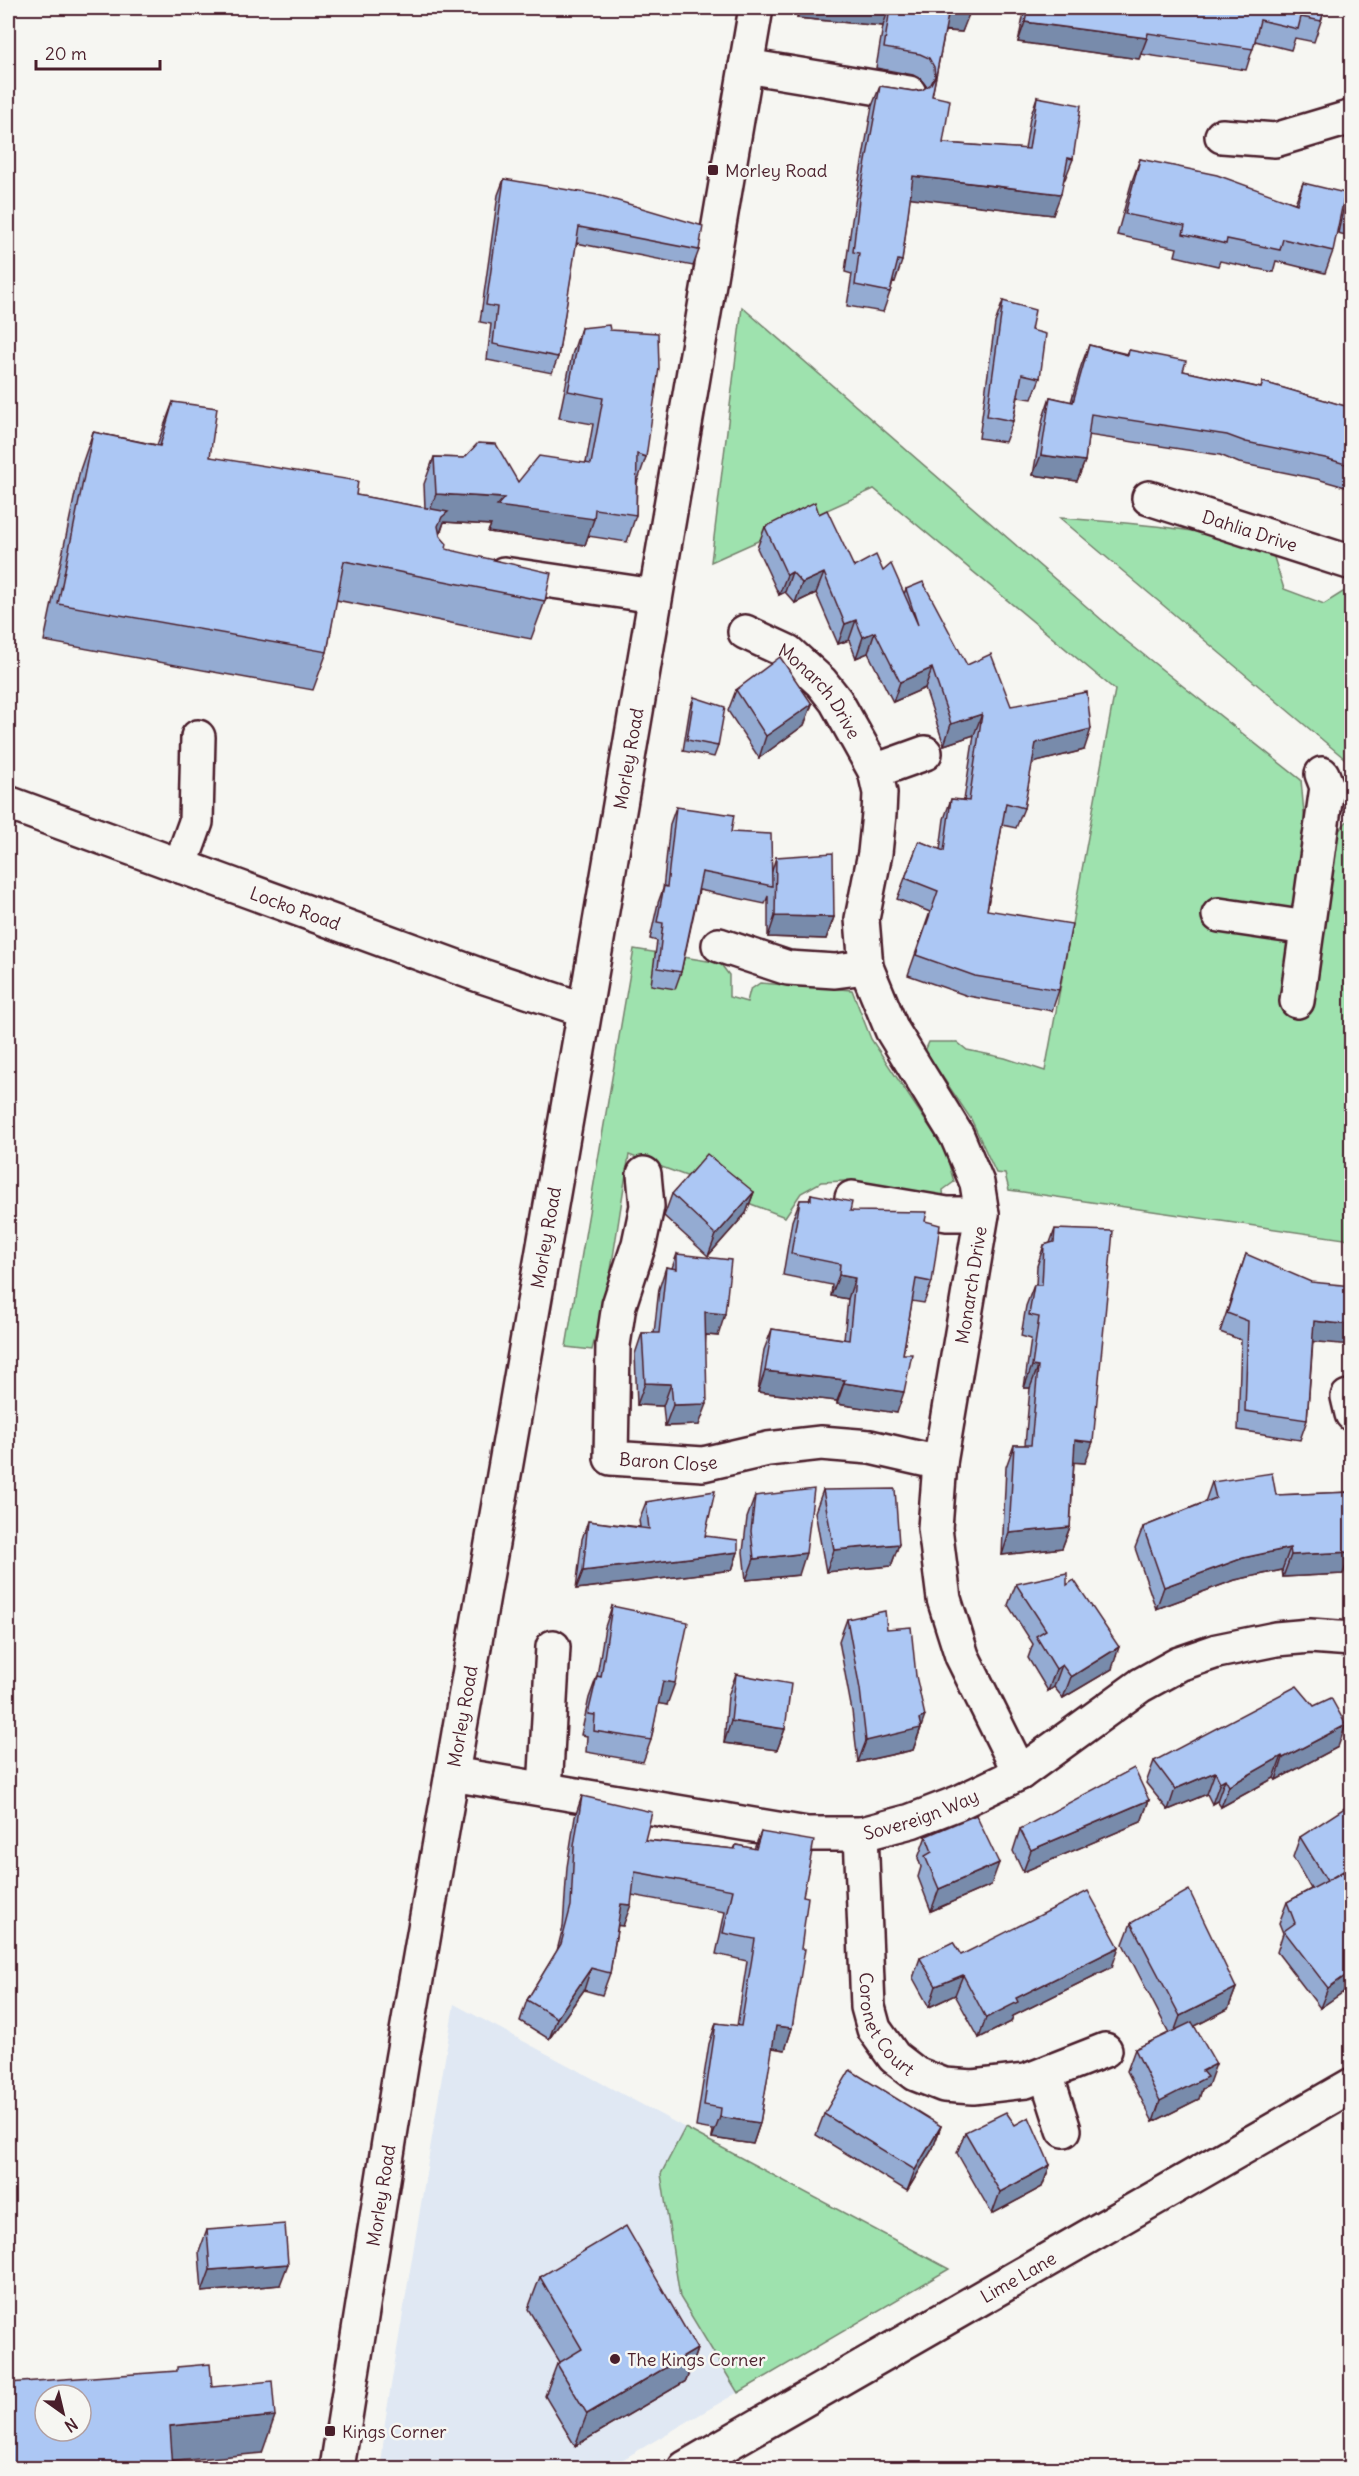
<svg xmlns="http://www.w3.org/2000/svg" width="1359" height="2476" viewBox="0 0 1359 2476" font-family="Delius,sans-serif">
  <rect width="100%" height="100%" fill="#f6f6f2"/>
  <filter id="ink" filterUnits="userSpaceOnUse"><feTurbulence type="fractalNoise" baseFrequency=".0167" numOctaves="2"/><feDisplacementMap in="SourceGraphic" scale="12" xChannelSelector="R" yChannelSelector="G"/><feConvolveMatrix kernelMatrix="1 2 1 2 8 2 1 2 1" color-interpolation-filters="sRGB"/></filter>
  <g filter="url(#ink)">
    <path fill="#e0e8f3" d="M454 2004 949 2269 608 2468H385L382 2457 385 2422Z"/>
    <g fill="#9ee2ae" stroke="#74806c" stroke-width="1.5">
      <path d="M742 307 1125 640 1301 780 1305 825 1336 834 1348 820 1351 822V1240L1009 1190 1005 1174 996 1173 971 1119 925 1051 929 1042H957L967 1050 1005 1058 1045 1071 1115 690 874 489 711 562Z"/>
      <path d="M1060 518C1131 523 1203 528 1271 548L1284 589 1324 604 1343 592 1351 590V764Z"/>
      <path d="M634 949 720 963 729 975V997L747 1002 750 990 760 983 852 990 871 1039 945 1150 954 1182 943 1190 944 1202 892 1196 845 1181 821 1182 801 1193 785 1217 743 1201 700 1181 629 1155 610 1276 592 1350 566 1347Z"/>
      <path d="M685 2128 949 2269 738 2393 680 2297 661 2174Z"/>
    </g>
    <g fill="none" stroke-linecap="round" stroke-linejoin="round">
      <defs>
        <g id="minor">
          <path d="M746 66 909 93"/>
          <path d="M1222 136 1275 140 1352 117"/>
          <path id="s1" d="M1149 498 1352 563"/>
          <path d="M504 574 655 596"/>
          <path id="s2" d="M745 632 788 652 821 682 836 701 875 771 880 793 879 814 875 853 862 919 866 967 892 1030 957 1136 977 1183 982 1214 940 1463 935 1528 944 1599 962 1656 1020 1773"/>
          <path d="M875 771 925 753"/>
          <path id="s3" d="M8 803 479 975 585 1010"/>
          <path d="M180 866 196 822 198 737"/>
          <path d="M1219 915 1307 928"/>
          <path d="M719 945 788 968 835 971 866 967"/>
          <path d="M1297 1001 1327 787 1322 774"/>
          <path id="s4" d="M644 1174 647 1206 639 1244 619 1305 613 1345 611 1458 703 1464 768 1449 821 1443 870 1447 940 1463"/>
          <path d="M852 1198 947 1214H982"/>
          <path d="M1348 1397 1352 1414"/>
          <path id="s5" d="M452 1774 807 1834H862L911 1821 958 1803 1020 1773 1141 1685 1179 1664 1217 1651 1276 1639 1310 1636 1352 1639"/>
          <path d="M545 1790 553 1647"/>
          <path id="s6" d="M861 1834 868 2007 874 2029 894 2057 916 2074 944 2085 973 2087 1026 2081 1105 2050"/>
          <path d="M1046 2074 1064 2130"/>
          <path id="s7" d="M337 2468 402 2060 585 1010 756 8"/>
          <path id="s8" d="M685 2468 1352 2085"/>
        </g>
      </defs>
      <use href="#minor" stroke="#4a1f2b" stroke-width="38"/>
      <use href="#minor" stroke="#f6f6f2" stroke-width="33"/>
    </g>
    <g fill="#94abd2" stroke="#4a1f2b" stroke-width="1.5">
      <path d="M799 8H970L962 32 945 31 932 96 943 143 1025 149 1030 118 1037 97 1073 159 1065 179H1064L1053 215 910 197 902 261 895 282 893 281 890 292 883 312 847 306 852 274 845 272 852 220 872 106 880 86 913 91 922 90 927 87 921 79 913 75 876 68 883 26 797 18Z"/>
      <path d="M1025 8H1325L1321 21 1314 42 1295 38 1291 50 1255 41 1246 70 1141 54 1139 59 1018 42Z"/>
      <path d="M1140 159 1295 203 1303 183 1333 251 1325 273 1276 261 1273 272 1220 261 1218 266 1175 256 1177 248 1117 235 1132 181Z"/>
      <path d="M1352 170V237L1338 233Z"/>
      <path d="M504 179 699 250 693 266 576 243 558 357 552 373 487 360 491 324 480 322 498 195Z"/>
      <path d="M1003 301 1031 330 1040 378 1032 399 1018 397 1013 421 1005 442 979 438 995 323Z"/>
      <path d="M581 328 646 457 637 483 636 515 627 542 588 536 585 545 488 532 491 525 444 522 440 535 446 549 545 601 531 639 336 600 327 652 313 690 44 641 80 470 93 432 157 445 173 402 210 457 356 495 425 508 424 484 434 457 464 458 518 482 586 463 593 424 559 418 572 355Z"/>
      <path d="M1089 345 1127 354 1129 350 1183 371 1261 388 1263 382 1352 408V489L1317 479 1239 463 1220 455 1088 435 1085 461 1077 481 1033 475 1043 418 1050 397 1071 402 1081 366Z"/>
      <path d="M819 514 854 567 883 571 904 594 906 589 967 665 1011 706 1084 750 1032 763 1024 808 1016 828 1002 825 987 910 1059 990 1052 1011 968 996 908 975 930 912 897 899 919 841 940 850 944 819 951 799 964 800 974 735 944 745 925 688 893 702 868 653 856 658 849 640 838 644 816 593 795 603 785 592 779 595 757 548 765 527Z"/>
      <path d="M736 690 812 704 804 725 759 758 728 711Z"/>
      <path d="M694 697 718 746 714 757 683 751 690 708Z"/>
      <path d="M676 807 731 832 772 871 776 857 834 917 826 939 768 937V896L765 904 699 890 681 972 675 989 651 985 657 941 650 939 658 903 663 889 670 824Z"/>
      <path d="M754 1192 746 1213 708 1256 664 1216 672 1194Z"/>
      <path d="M811 1194 850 1211 925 1221 932 1282 924 1303 912 1301 903 1354 897 1413 837 1404V1401L758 1392 764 1350 772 1329 844 1339 848 1299 831 1296 832 1285 783 1275 792 1221 800 1200H809Z"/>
      <path d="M1055 1229 1085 1463 1074 1462 1070 1527 1062 1548 1002 1555 1006 1467 1014 1445H1025L1030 1388H1024L1031 1339 1021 1336 1026 1306 1034 1285H1036L1037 1266 1044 1245 1050 1243Z"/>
      <path d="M677 1254 718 1336 706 1335 699 1425 665 1426 663 1406 637 1405 635 1354 642 1333H654L659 1289 666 1267 672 1268Z"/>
      <path d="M1246 1254 1313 1341 1307 1420 1300 1440 1238 1430 1241 1340 1220 1332Z"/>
      <path d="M1212 1482 1276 1495 1352 1492V1551L1343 1574 1283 1577 1282 1570 1235 1580 1156 1609 1135 1548 1143 1527 1205 1502Z"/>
      <path d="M823 1490 899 1544 891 1566 826 1572 815 1512Z"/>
      <path d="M755 1496 799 1575 746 1580 743 1552 747 1518Z"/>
      <path d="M646 1502 705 1536 738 1552 732 1570 576 1589 582 1539 588 1521 640 1527 639 1520Z"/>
      <path d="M1016 1584 1067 1585 1112 1669 1063 1698 1054 1687 1048 1691 1028 1658 1033 1644 1008 1605Z"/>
      <path d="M612 1606 667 1705 658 1703 651 1740 643 1762 586 1752 587 1736 581 1735 589 1698 597 1676 605 1627Z"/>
      <path d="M847 1619 887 1629 921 1728 913 1750 858 1762 852 1711 839 1641Z"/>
      <path d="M736 1674 785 1729 777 1750 724 1743 728 1696Z"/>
      <path d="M1338 1747 1276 1780 1274 1778 1221 1807 1217 1801 1212 1804 1207 1794 1168 1810 1146 1783 1154 1761Z"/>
      <path d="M582 1796 645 1840 734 1849 736 1845 754 1849 761 1832 803 1896 801 1949 792 2028 785 2050 772 2048 760 2123 753 2144 712 2138 713 2130 696 2127 709 2044 716 2023 737 2026 747 1961 716 1954 725 1912 632 1895 623 1926 618 1925 610 1973 602 1995 584 1990 549 2039 520 2021 527 2000 557 1951 563 1927 567 1867 575 1817Z"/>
      <path d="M1149 1800 1141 1822 1023 1872 1013 1851 1020 1829Z"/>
      <path d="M1352 1816V1986L1320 2008 1277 1952 1283 1933 1279 1923 1287 1902 1311 1889 1293 1857 1300 1837Z"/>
      <path d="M926 1836 991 1885 931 1911 918 1877 921 1867 918 1858Z"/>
      <path d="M1131 1923 1236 1988 1228 2009 1195 2026 1208 2086 1202 2089 1199 2099 1153 2122 1127 2071 1135 2049 1169 2033 1123 1944Z"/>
      <path d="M961 1955 1112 1967 1013 2016 1011 2022 979 2038 955 1995 929 2007 913 1978 920 1958Z"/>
      <path d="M824 2114 941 2126 933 2148 907 2191 816 2135Z"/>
      <path d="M1015 2125 1050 2165 1042 2187 992 2214 957 2153 965 2132Z"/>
      <path d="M207 2230 280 2285 202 2292 199 2252Z"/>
      <path d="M540 2277 697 2349 686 2381 575 2446 545 2396 557 2364 560 2362 528 2309Z"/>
    </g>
    <g fill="#788bab" stroke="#4a1f2b" stroke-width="1.5">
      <path d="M801 8H889L883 26 797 18Z"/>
      <path d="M949 10 970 12 962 32 941 30Z"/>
      <path d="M1025 22 1147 38 1139 59 1018 42Z"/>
      <path d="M913 176 1061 194 1053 215 905 197Z"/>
      <path d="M1041 455 1085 461 1077 481 1033 475Z"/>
      <path d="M436 494 504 498 594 519 585 545 488 532 491 525 444 522 434 550 426 521Z"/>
      <path d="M792 572 785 592 779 595 787 575Z"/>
      <path d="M824 573 816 593 795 603 802 583Z"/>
      <path d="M856 620 849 640 838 644 845 624Z"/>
      <path d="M875 632 868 653 856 658 863 637Z"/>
      <path d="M932 668 925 688 893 702 900 682Z"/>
      <path d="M812 704 804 725 759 758 766 736Z"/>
      <path d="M982 714 974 735 944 745 951 724Z"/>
      <path d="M1091 729 1084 750 1029 764 1036 743Z"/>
      <path d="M775 916 834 917 826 939 768 937Z"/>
      <path d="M754 1192 746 1213 708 1256 716 1235Z"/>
      <path d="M839 1275 855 1278 848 1299 831 1296Z"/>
      <path d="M705 1312 725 1314 718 1336 697 1334Z"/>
      <path d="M1314 1321 1352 1325V1345L1307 1341Z"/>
      <path d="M1032 1366 1038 1367 1030 1388H1024Z"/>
      <path d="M765 1371 845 1380 837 1401 758 1392Z"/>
      <path d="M645 1383 671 1384 663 1406 637 1405Z"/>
      <path d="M844 1383 904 1392 897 1413 837 1404Z"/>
      <path d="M707 1404 699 1425 665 1426 673 1405Z"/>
      <path d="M1075 1440 1093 1442 1085 1463 1067 1462Z"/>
      <path d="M1070 1527 1062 1548 1002 1555 1009 1533Z"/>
      <path d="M899 1544 891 1566 826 1572 834 1550Z"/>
      <path d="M1290 1548 1282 1570 1235 1580 1156 1609 1164 1587 1243 1558Z"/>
      <path d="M738 1552 732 1570 576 1589 583 1571Z"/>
      <path d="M1351 1552 1343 1574 1283 1577 1291 1555Z"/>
      <path d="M806 1553 799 1575 746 1580 754 1559Z"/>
      <path d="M1119 1647 1112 1669 1063 1698 1071 1677Z"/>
      <path d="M1062 1665 1054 1687 1048 1691 1056 1669Z"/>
      <path d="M663 1681 675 1683 667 1705 655 1703Z"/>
      <path d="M925 1716 913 1750 858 1762 866 1741Z"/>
      <path d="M731 1721 785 1729 777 1750 724 1743Z"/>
      <path d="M1346 1725 1338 1747 1276 1780 1283 1758Z"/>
      <path d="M1282 1756 1274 1778 1221 1807 1229 1786Z"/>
      <path d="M1215 1772 1207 1794 1168 1810 1175 1789Z"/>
      <path d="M1225 1779 1217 1801 1212 1804 1220 1782Z"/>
      <path d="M1149 1800 1141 1822 1023 1872 1031 1850Z"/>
      <path d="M999 1863 991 1885 931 1911 939 1889Z"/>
      <path d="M621 1904 631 1905 623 1926 613 1925Z"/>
      <path d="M1119 1947 1112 1967 1013 2016 1011 2022 979 2038 986 2018 1016 1998Z"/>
      <path d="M591 1968 584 1990 549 2039 557 2018Z"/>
      <path d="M1352 1971V1986L1320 2008 1328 1988Z"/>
      <path d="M963 1975 955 1995 929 2007 936 1986Z"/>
      <path d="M1236 1988 1228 2009 1172 2038 1180 2016Z"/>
      <path d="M776 2026 792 2028 785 2050 768 2047Z"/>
      <path d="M1216 2064 1208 2086 1202 2089 1199 2099 1153 2122 1160 2101 1202 2071Z"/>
      <path d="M720 2117 760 2123 753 2144 712 2138Z"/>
      <path d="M941 2126 933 2148 907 2191 915 2170Z"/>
      <path d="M1050 2165 1042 2187 992 2214 1000 2192Z"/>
      <path d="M288 2264 280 2285 202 2292 210 2270Z"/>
      <path d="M697 2349 686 2381 575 2446 587 2414Z"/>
      <path d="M275 2416 262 2453 157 2463 170 2426Z"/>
    </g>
    <g fill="#acc7f4" stroke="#4a1f2b" stroke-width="1.5" fill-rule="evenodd">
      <path d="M890 8H970V12L949 10 932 96 950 100 943 143 1029 149 1037 97 1081 105 1073 159 1068 158 1061 194 913 176 902 261 898 260 890 292 855 285 859 253 853 252 859 199 880 86 913 91 922 90 931 84 935 76 934 67 929 58 920 54 884 48Z"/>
      <path d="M1028 8H1325L1321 21 1301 17 1298 29 1260 20 1253 49 1148 33 1147 38 1025 22Z"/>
      <path d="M1140 159 1217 175 1297 204 1303 183 1345 193 1333 251 1283 239 1280 250 1227 239 1226 244 1183 234 1185 226 1125 214Z"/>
      <path d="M504 179 598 195 703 226 699 250 579 227 558 357 493 344 497 307 486 305Z"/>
      <path d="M1352 184V213L1346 212Z"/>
      <path d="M1003 301 1035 310 1031 330 1046 334 1040 378 1022 374 1013 421 987 416Z"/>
      <path d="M609 325 610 330 658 333 659 368 646 457 637 454 636 515 595 509 594 519 497 506 504 498 436 494 434 457 464 458 478 443 496 444 518 482 539 456 591 464 603 398 568 391 581 328Z"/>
      <path d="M1089 345 1128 355 1129 350 1186 361 1183 371 1261 388 1263 382 1352 408V466L1325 458 1246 442 1227 435 1091 414 1085 461 1041 455 1050 397 1073 402Z"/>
      <path d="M173 402 217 408 210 457 358 481 356 495 448 512 442 517 438 526 440 536 447 544 446 549 551 573 545 601 344 561 327 652 58 604 93 432 160 446Z"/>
      <path d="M815 502 819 514 827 510 854 567 876 555 883 571 891 564 918 625 906 589 923 582 967 665 991 654 1011 706 1087 692 1091 729 1036 743 1024 808 1006 803 987 910 1072 924 1059 990 975 976 916 955 938 891 905 878 919 841 944 851 951 799 969 801 982 714 951 724 932 668 900 682 875 632 863 637 856 620 845 624 824 573 802 583 792 572 787 575 765 527Z"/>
      <path d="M780 657 812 704 766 736 736 690Z"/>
      <path d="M694 697 725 707 718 746 687 740Z"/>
      <path d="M676 807 734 815 731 832 771 834 772 886 702 872 681 972 658 968 663 923 657 922 664 886 667 887Z"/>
      <path d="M833 853 834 917 775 916 776 857Z"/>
      <path d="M707 1154 754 1192 716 1235 672 1194Z"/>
      <path d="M811 1194 852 1202 850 1211 927 1212 925 1221 940 1225 932 1282 916 1279 903 1354H912L904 1392 844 1383 845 1380 765 1371 772 1329 849 1340 855 1278 839 1275 840 1264 791 1254 800 1200H811Z"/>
      <path d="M1055 1229 1113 1231 1093 1442 1075 1440 1070 1527 1009 1533 1014 1445H1031L1038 1367 1032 1366 1039 1317 1029 1315 1034 1285H1042L1044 1245 1054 1242Z"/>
      <path d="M677 1254 731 1260 725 1314 705 1312 707 1404 673 1405 671 1384 645 1383 642 1333H659L666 1267 677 1269Z"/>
      <path d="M1246 1254 1311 1282 1352 1286V1325L1314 1321 1307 1420 1245 1411 1248 1321 1227 1313Z"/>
      <path d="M1272 1473 1276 1495 1352 1492 1351 1552 1291 1555 1290 1548 1243 1558 1164 1587 1143 1527 1216 1498 1212 1482Z"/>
      <path d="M814 1489 806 1553 754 1559 751 1531 755 1496Z"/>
      <path d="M895 1489 899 1544 834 1550 823 1490Z"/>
      <path d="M715 1491 705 1536 738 1540V1552L583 1571 588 1521 649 1529 646 1502Z"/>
      <path d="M1067 1573V1585L1074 1580 1119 1647 1071 1677 1062 1665 1056 1669 1036 1636 1046 1630 1016 1584Z"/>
      <path d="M612 1606 688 1622 675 1683 663 1681 651 1740 594 1731 595 1715 588 1714 597 1676 601 1677Z"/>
      <path d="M885 1611 887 1629 911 1627 916 1676 925 1716 919 1719 921 1728 866 1741 860 1689 847 1619Z"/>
      <path d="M736 1674 791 1684 785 1729 731 1721Z"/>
      <path d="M1297 1686 1314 1706 1331 1698 1346 1725 1283 1758 1282 1756 1229 1786 1225 1779 1220 1782 1215 1772 1175 1789 1154 1761Z"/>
      <path d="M1134 1768 1149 1800 1031 1850 1020 1829Z"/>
      <path d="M582 1796 652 1812 645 1840 735 1849 736 1845 756 1849 761 1832 814 1841 803 1896 808 1897 801 1949H805L792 2028 776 2026 760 2123 720 2117 721 2108 704 2105 716 2023 741 2026 755 1939 723 1933 733 1890 635 1872 631 1905 621 1904 610 1973 591 1968 557 2018 527 2000 561 1944 571 1906 574 1846Z"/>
      <path d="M1346 1807 1352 1816V1866L1328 1880 1349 1869 1352 1872V1971L1328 1988 1284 1931 1295 1923 1287 1902 1327 1881 1300 1837Z"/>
      <path d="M976 1815 999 1863 939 1889 925 1856 932 1852 926 1836Z"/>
      <path d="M1189 1890 1236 1988 1180 2016 1131 1923Z"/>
      <path d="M1088 1891 1119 1947 1016 1998 1018 2002 986 2018 963 1975 936 1986 920 1958 953 1942 961 1955Z"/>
      <path d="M1192 2022 1216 2064 1202 2071 1207 2077 1160 2101 1135 2049Z"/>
      <path d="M850 2070 941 2126 915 2170 824 2114Z"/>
      <path d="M1006 2112 1015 2125 1029 2117 1050 2165 1000 2192 965 2132Z"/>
      <path d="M285 2224 288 2264 210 2270 207 2230Z"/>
      <path d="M626 2226 697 2349 587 2414 557 2364 582 2349 540 2277Z"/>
      <path d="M210 2364 212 2387 272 2381 275 2416 170 2426 173 2469H8V2383L177 2371V2367ZM45 2395H81V2431H45Z"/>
    </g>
  </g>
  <g fill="#4a1f2b" stroke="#f6f6f2" stroke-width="2">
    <rect x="707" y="164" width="12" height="12" rx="3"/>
    <circle cx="615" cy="2359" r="6"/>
    <rect x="324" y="2425" width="12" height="12" rx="3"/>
  </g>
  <g text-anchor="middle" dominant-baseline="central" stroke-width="5" stroke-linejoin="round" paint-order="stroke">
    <g font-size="18" fill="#4a1f2b" stroke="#f6f6f2" text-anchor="start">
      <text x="725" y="170">Morley Road</text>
      <text x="627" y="2359">The Kings Corner</text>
      <text x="342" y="2431">Kings Corner</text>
    </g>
    <g font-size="18" fill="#4a1f2b" stroke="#f6f6f2">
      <text stroke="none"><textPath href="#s1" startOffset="106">Dahlia Drive</textPath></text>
      <text stroke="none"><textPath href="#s2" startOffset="98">Monarch Drive</textPath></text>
      <text stroke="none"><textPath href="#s7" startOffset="1734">Morley Road</textPath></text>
      <text stroke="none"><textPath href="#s3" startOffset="306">Locko Road</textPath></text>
      <text stroke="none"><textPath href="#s7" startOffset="1248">Morley Road</textPath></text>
      <text transform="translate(971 1285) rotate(-81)">Monarch Drive</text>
      <text stroke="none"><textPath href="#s4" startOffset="346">Baron Close</textPath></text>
      <text stroke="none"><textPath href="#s7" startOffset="762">Morley Road</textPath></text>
      <text stroke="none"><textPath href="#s5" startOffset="477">Sovereign Way</textPath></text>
      <text stroke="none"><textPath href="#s6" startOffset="196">Coronet Court</textPath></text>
      <text stroke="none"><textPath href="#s7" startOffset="276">Morley Road</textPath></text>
      <text stroke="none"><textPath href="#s8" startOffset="384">Lime Lane</textPath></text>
    </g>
  </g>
  <rect width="1359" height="2476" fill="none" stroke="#f6f6f2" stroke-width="30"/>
  <rect x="15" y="15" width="1329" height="2446" fill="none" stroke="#4a1f2b" stroke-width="2" filter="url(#ink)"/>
  <g transform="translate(63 2413) rotate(146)"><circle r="28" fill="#f6f6f2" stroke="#b1a0a2" stroke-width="1.5"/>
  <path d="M0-4.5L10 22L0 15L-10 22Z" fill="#4a1f2b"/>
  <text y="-9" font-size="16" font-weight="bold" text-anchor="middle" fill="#4a1f2b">N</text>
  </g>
  <path d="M36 60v9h124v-9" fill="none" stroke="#4a1f2b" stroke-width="3"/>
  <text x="45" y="60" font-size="18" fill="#4a1f2b" stroke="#f6f6f2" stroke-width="4.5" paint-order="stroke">20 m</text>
</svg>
